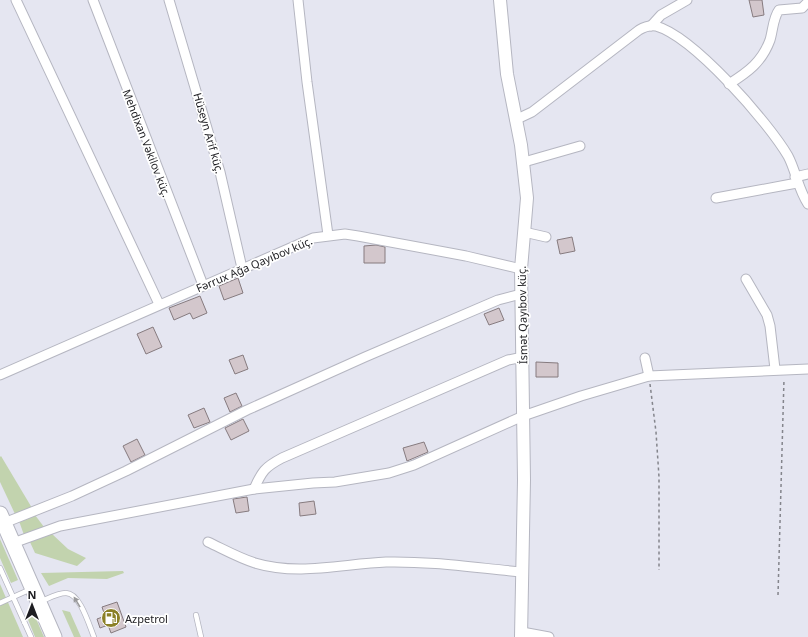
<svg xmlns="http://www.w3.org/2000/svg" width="808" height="637" viewBox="0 0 808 637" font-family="'Noto Sans',sans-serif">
  <rect width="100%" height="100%" fill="#e5e6f1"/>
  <g fill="#c2d3ae">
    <path d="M0 457 1 456 32 508 15 514 0 482Z"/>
    <path d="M35 515 44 527 24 535 19 521Z"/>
    <path d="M51 533 68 549 86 558 77 566 35 553 30 542Z"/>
    <path d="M0 539 18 580 11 583 0 558Z"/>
    <path d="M123 571 124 573 107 579 68 578 49 586 41 573Z"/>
    <path d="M0 584 23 637H0Z"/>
    <path d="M62 610 70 612 81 637H74Z"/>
    <path d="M34 614 44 637H35L27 617Z"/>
  </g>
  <g fill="#d3c7cc" stroke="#867b7f">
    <path d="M749 0H762L764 15 753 17Z"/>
    <path d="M572 237 575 251 560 254 557 240Z"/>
    <path d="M376 245 385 247V263H364V246Z"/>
    <path d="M238 278 243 293 224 300 219 286Z"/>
    <path d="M200 296 207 313 193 319 190 313 174 320 169 308Z"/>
    <path d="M499 308 504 320 489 325 484 314Z"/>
    <path d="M153 327 162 347 146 354 137 334Z"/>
    <path d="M243 355 248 369 235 374 229 360Z"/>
    <path d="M536 362 558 363V377H536Z"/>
    <path d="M236 393 242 406 230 412 224 398Z"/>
    <path d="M204 408 210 422 194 428 188 415Z"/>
    <path d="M243 419 249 431 231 440 225 428Z"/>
    <path d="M137 439 145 455 131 462 123 446Z"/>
    <path d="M424 442 428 452 407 461 403 448Z"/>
    <path d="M247 497 249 511 236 513 233 499Z"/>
    <path d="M314 501 316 514 300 516 299 503Z"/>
    <path d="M117 602 126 627 111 633 108 625 100 628 97 619 105 616 102 607Z"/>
  </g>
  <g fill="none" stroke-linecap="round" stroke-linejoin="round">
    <defs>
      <g id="service">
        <path d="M0 568 31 637"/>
        <path d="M42 601C49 598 58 593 66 593 80 593 89 625 94 637"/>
        <path d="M0 603 31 589"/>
        <path d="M196 615 201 637"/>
      </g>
      <g id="minor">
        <path d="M16 0 159 304"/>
        <path d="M93 0 203 285"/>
        <path d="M169 0 220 172 242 268"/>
        <path d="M298 0 307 82 328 235"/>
        <path d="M651 26 661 15 687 0"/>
        <path d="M729 84C748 72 762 62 770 40 773 30 773 18 779 10L802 8 808 2"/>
        <path d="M515 120 532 112 639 30C644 27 650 25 656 26 694 37 768 122 788 156 796 171 798 189 808 204"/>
        <path d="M524 162 580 146"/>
        <path d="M795 177 808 174"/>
        <path d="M716 198 797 183"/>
        <path d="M524 232 546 237"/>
        <path d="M746 279 767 315 770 326 775 369"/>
        <path d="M645 358 649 376"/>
        <path d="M0 375 313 238 345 234 358 236 466 256 521 269"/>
        <path d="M254 489C262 471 265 467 282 458L508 360 523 357"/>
        <path d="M4 523 72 496 126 471 247 410 365 357 498 300 521 294"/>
        <path d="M208 542C223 549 239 558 255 563 298 576 342 564 386 562 431 561 477 568 522 572"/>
        <path d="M13 543 60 526 254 489 313 483 335 482 389 473 414 465 523 416 581 396 649 376 808 369"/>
        <path d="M522 632 549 637"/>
      </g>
      <path id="tertiary" d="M500 0 507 74 521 145 527 198 521 269 524 480 521 637"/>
      <path id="primary" d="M0 514 54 637"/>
    </defs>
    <use href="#service" stroke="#b5b6c1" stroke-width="6"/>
    <use href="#minor" stroke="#b5b6c1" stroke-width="11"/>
    <use href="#tertiary" stroke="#b5b6c1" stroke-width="14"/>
    <use href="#primary" stroke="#b5b6c1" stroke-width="17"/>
    <g stroke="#84858c" stroke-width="1.5" stroke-dasharray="3 3" stroke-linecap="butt">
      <path d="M650 384 656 432 659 477V570"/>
      <path d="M778 595 784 379"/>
    </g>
    <use href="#service" stroke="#fff" stroke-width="4.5"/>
    <use href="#minor" stroke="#fff" stroke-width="9"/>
    <use href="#tertiary" stroke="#fff" stroke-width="12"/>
    <use href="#primary" stroke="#fff" stroke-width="15"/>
  </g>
  <defs><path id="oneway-solid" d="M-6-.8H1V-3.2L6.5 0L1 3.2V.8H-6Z"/></defs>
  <use fill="#9a9a9c" href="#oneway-solid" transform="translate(77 602) rotate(-121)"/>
  <defs>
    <symbol id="fuel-disc" viewBox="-11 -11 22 22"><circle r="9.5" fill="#8b8027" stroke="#fff"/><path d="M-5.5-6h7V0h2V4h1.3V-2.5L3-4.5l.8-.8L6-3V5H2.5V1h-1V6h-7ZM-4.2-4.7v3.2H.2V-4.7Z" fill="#fff"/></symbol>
  </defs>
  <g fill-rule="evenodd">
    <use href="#fuel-disc" x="100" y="607" width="22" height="22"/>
  </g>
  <g text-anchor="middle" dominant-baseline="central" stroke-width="3.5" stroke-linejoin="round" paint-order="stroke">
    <g font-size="11" fill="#1e1e22" stroke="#fff">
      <text transform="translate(209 133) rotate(74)">Hüseyn Arif küç.</text>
      <text transform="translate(147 143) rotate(69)">Mehdixan Vəkilov küç.</text>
      <text transform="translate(254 264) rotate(-23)">Fərrux Ağa Qayıbov küç.</text>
      <text transform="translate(522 315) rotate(-91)">İsmət Qayıbov küç.</text>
    </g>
    <g font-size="11" fill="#1e1e22" stroke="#fff" text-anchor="start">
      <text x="125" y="618">Azpetrol</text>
    </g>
  </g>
  <g transform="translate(32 605)" stroke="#ffffff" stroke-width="3" paint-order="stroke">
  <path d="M0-3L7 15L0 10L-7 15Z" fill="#1e1e22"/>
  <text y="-6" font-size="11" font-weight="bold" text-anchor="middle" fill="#1e1e22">N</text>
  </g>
</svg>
